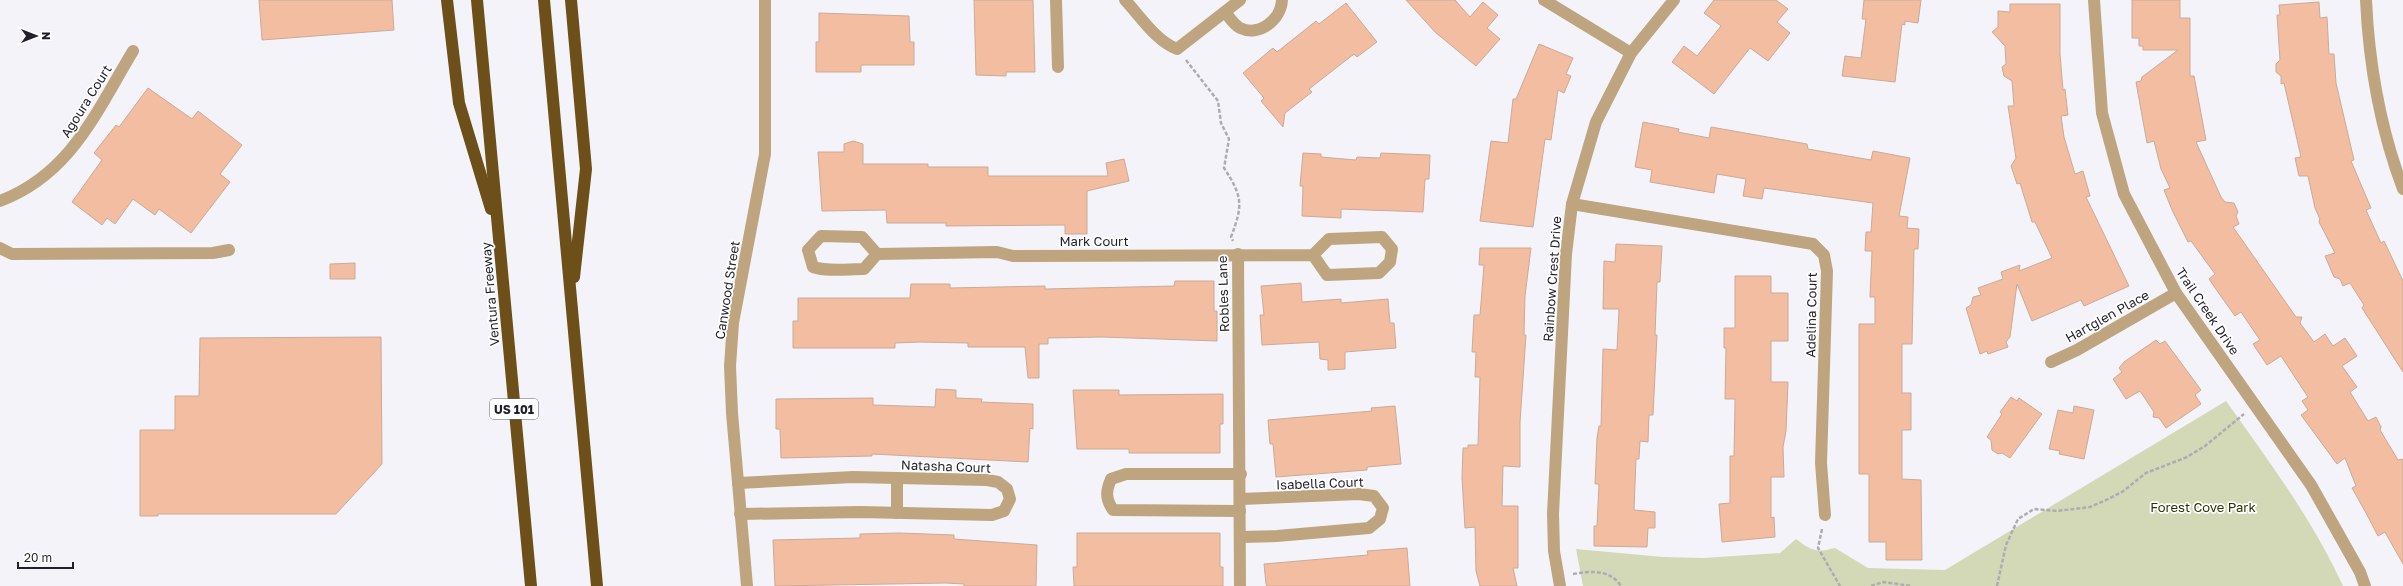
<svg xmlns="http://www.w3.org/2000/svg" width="2403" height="586" viewBox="0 0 2403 586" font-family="'Golos Text',sans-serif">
  <rect width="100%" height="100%" fill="#f5f3fa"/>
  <path fill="#d3d9b6" d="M2226 401C2268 460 2313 520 2343 586H1583L1576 549 1663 557 1703 558 1780 553 1796 539C1812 551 1816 553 1835 548L1868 568 1945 570Z"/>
  <g fill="#f2bda1" stroke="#cbaa98">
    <path d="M259 0H392L394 30 262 40Z"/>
    <path d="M974 0H1033L1035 72H1006V76L976 75Z"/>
    <path d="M1406 0H1455L1470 17 1483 2 1498 15 1487 28 1500 39 1476 66 1435 32Z"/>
    <path d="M1714 0H1776L1788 9 1777 22 1790 33 1768 61 1750 48 1714 94 1672 62 1684 46 1697 56 1721 26 1704 13Z"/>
    <path d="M1864 0H1921L1918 23 1905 21V25L1902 24 1895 82 1842 76 1845 56 1861 58 1866 19H1862Z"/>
    <path d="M2132 0H2180V18H2190V76H2194L2206 140 2196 142 2221 197 2225 202 2234 203 2238 212 2236 216 2239 224 2233 227 2296 317H2302L2300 323 2314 342 2325 334 2333 346 2345 338 2357 356 2342 366 2357 387 2350 392 2368 421 2376 417 2381 427 2380 430 2398 460 2403 459V564L2385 532 2378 536 2366 513 2352 488 2356 486 2345 458 2337 464 2301 415 2308 410 2302 401 2308 397 2281 356 2267 365 2253 344 2260 340 2241 312 2235 316 2220 295 2209 279 2215 274 2191 241 2188 242 2172 210 2164 190 2170 188 2161 169 2154 141 2147 143 2136 82 2141 81 2142 77 2178 50H2143V46H2139V38H2132Z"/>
    <path d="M2319 2 2320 18 2327 17 2329 54H2334L2336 83 2354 160 2351 161 2371 208 2366 210 2381 243 2384 241 2403 281V372L2362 308 2364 305 2350 283 2343 286 2340 279 2334 277 2325 256 2335 253 2319 222 2320 219 2315 208 2308 176H2299L2295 158 2301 157 2284 83 2281 84V76L2276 72V64L2280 60 2277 15H2280L2279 5Z"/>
    <path d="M1346 3 1377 42 1357 57 1354 54 1309 89 1312 92 1285 113 1283 127 1261 101 1264 98 1243 73 1273 48 1277 52 1316 21 1319 24Z"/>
    <path d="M2010 4H2060V54L2063 90 2065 89 2068 115 2061 116 2064 137 2075 174 2083 171 2090 196 2086 197 2129 286 2084 306 2081 300 2032 321 2017 284 2010 337 2006 342 2008 347 1988 354 1987 351 1980 354 1966 308 1971 305 1973 297 1981 295 1978 288 2003 279 2001 272 2020 265 2019 271 2052 258 2035 222H2032L2020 183 2017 184 2011 166 2016 158 2008 106H2014L2012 81 2004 76 2002 67 2006 64 2005 46 1992 32 1998 27V11L2010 12Z"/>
    <path d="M819 13 909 16 910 42H914V65H861V72H816V42H819Z"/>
    <path d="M1539 44 1573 58 1566 74 1571 76 1564 93 1558 90 1551 140 1545 139 1533 227 1480 221 1491 141 1508 143 1513 99H1516Z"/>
    <path d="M148 88 192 119 198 111 242 145 220 174 230 182 191 233 159 209 155 215 133 199 115 224 107 218 102 225 72 202 102 160 94 153 116 125 119 127Z"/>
    <path d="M1643 122 1679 129 1678 132 1709 138 1711 127 1807 144 1808 149 1871 160 1873 151 1910 158 1899 216 1908 217 1907 228 1919 229 1918 249H1914L1912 344H1902V393H1911V430H1902V479L1921 480 1922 560H1886V542H1869V474H1859V324H1875V297H1870L1872 251H1865L1866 232H1871L1873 203 1764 188 1762 199 1743 196 1746 179 1717 174 1714 193 1650 182 1652 170 1635 167Z"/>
    <path d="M853 141 863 144V164H928V167H988V176H1108L1106 163 1124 159 1129 181 1087 191V234H1065V225L946 226V223H887L886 210 822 211 818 152H844V144Z"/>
    <path d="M1303 153 1321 154V157L1356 160 1357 157 1380 158 1381 153 1430 155 1429 179H1425L1423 212 1341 209V218L1302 216 1303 186H1300Z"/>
    <path d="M1616 244 1662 246 1660 282H1657L1655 335H1657L1653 415H1649L1648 442 1640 441 1639 459H1636L1634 510 1655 512V528H1648L1647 547 1594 546V526H1597L1599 484H1595L1597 438 1599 426H1601L1603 349 1617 350 1619 309H1603L1604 261 1615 262Z"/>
    <path d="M1480 248H1531L1525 296 1524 335H1526L1520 422V467L1503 466 1502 506H1518V568H1513L1517 586H1480L1476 571 1475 527 1465 528 1462 478 1463 448H1468V445H1478L1480 377H1475L1476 352H1472L1474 315H1480L1484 265H1479Z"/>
    <path d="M355 263V279H330V264Z"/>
    <path d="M1735 276H1771V293H1788V341H1771V382H1788L1786 431 1783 447 1784 477H1771V518L1774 517 1775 537 1722 542 1719 504 1730 503V456H1734L1735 403V399H1725L1726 348H1724V328H1735Z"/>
    <path d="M1175 281H1214V311H1217V341L1102 337 1048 338V344H1039V378H1028L1025 347H968V343L920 342 895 343V348H793V321H798V298H910L911 284H950V288L1045 286V289L1174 286Z"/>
    <path d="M1301 283 1302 302 1341 299V303L1388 299 1390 323H1394L1396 348 1345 352V369L1328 370V360L1320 359 1319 342 1262 345 1260 315H1264L1261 286Z"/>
    <path d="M381 337 382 464 336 514H158V516H140V430H175V396H199L200 338Z"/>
    <path d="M2156 340 2160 344 2165 341 2201 390 2195 395 2201 404 2166 428 2159 418 2153 417 2154 412 2140 391 2126 399 2113 379 2122 372 2119 368 2124 362Z"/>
    <path d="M936 389 956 390V398L982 399 981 402 1033 404V429L1030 428 1028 462 872 454V456L781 458 780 429H776V399L873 398V405L935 407Z"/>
    <path d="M1073 390H1119V395L1223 394V424H1220V453H1129V449H1077Z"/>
    <path d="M2011 397 2017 401 2019 398 2042 414 2010 458 2002 453 1998 454 1992 450 1991 440 1987 437 2002 414 2000 412Z"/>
    <path d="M1395 406 1401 464 1367 467V470L1276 477 1273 444H1270L1268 420 1372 411 1371 408Z"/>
    <path d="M2074 406 2094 410 2084 459 2059 454 2060 451 2049 449 2058 410 2073 413Z"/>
    <path d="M899 533 954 535V539L1037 545 1036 586H964V584L946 583 775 586 773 540 860 538V534Z"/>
    <path d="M1077 533H1220V567H1223V586H1074L1073 567H1077Z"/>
    <path d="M1407 548 1410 586H1267L1266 584 1264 564 1368 555 1367 551Z"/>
  </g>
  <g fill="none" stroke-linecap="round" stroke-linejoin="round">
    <g stroke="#aeabb4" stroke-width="2.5" stroke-dasharray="4 2" stroke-linecap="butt">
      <path d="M1186 60 1218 101 1221 123 1229 139 1224 168C1243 197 1243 205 1231 237L1233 241"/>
      <path d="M1822 529 1818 548 1840 586"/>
      <path d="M1573 574C1591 571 1610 569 1621 586"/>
      <path d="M1871 586 1883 582 1912 586"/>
      <path d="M1997 586 2006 545 2018 519 2034 509 2057 511 2090 507 2106 500 2122 492 2146 473 2187 457 2205 446 2244 414"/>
    </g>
    <g stroke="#bea57f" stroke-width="12">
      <path d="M1056 0 1058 67"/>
      <path d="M1125 0C1140 16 1156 41 1177 49L1240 0"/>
      <path d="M1544 0 1631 53"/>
      <path d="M2094 0 2102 113 2124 194 2176 293 2311 485 2360 572 2365 586"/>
      <path d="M2366 0C2369 65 2380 128 2403 189"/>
      <path d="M1225 12C1229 17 1234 25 1240 28 1259 37 1281 20 1282 0"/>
      <path d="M0 201C71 174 96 112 133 51"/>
      <path d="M1572 204 1813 244 1824 255 1827 271 1821 463 1825 515"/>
      <path d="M0 248 12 254 213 253 229 250"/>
      <path d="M877 254 862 237 821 236 808 250 813 267C828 272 847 269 864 269L877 254 997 252 1013 256 1313 255 1329 239 1382 237 1392 249 1390 262 1379 273 1327 275 1313 255"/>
      <path d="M1238 254 1240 586"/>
      <path d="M2051 362 2077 350 2176 293"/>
      <path d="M738 483 853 477 987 480 998 482 1007 489 1010 499 1004 511 992 515 860 512 740 514"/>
      <path d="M1240 511 1113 510C1105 498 1106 491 1111 479L1126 474H1241"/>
      <path d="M897 513V478"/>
      <path d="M1240 537 1277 536 1369 528 1380 519 1383 508 1374 496 1359 494 1241 499"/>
      <path d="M747 586 732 413 730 366 733 323 765 154V0"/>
      <path d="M1560 586 1554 551 1553 514 1566 254 1572 204 1596 122 1631 53 1674 0"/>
    </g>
    <g stroke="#6d4f19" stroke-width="12">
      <path d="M447 0 459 103 491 209"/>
      <path d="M477 0 531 586"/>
      <path d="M544 0 597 586"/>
      <path d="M571 0 586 169 574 277"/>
    </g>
  </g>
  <g text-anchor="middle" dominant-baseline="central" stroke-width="3.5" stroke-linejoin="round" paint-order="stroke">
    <rect fill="#fff" stroke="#64626b" stroke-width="1" x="490" y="399" width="48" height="20" rx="3"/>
    <g font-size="12" font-weight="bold" fill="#221f2b">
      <text x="514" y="409">US 101</text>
    </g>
    <g font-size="13" fill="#221f2b" stroke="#fff">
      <text transform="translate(86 101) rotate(-58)">Agoura Court</text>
      <text x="1094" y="241">Mark Court</text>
      <text transform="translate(1552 279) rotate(-86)">Rainbow Crest Drive</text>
      <text transform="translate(727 290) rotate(-81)">Canwood Street</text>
      <text transform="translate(490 294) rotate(-95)">Ventura Freeway</text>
      <text transform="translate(1223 294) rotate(-92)">Robles Lane</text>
      <text transform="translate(2208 311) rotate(56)">Trail Creek Drive</text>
      <text transform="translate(1811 315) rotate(-89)">Adelina Court</text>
      <text transform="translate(2107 316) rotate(-29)">Hartglen Place</text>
      <text transform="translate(946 466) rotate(2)">Natasha Court</text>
      <text transform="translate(1320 483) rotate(-2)">Isabella Court</text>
    </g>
    <g font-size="13" fill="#2f3308" stroke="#fff">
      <text x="2203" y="507">Forest Cove Park</text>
    </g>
  </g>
  <g transform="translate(36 36) rotate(90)" stroke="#ffffff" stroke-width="3" paint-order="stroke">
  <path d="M0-3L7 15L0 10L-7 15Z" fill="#221f2b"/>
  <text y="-6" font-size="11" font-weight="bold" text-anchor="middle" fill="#221f2b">N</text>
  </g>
  <path d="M18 562v6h55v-6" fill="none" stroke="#221f2b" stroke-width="2"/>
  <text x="24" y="562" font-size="12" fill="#221f2b" stroke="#ffffff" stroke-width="3" paint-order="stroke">20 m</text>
</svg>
